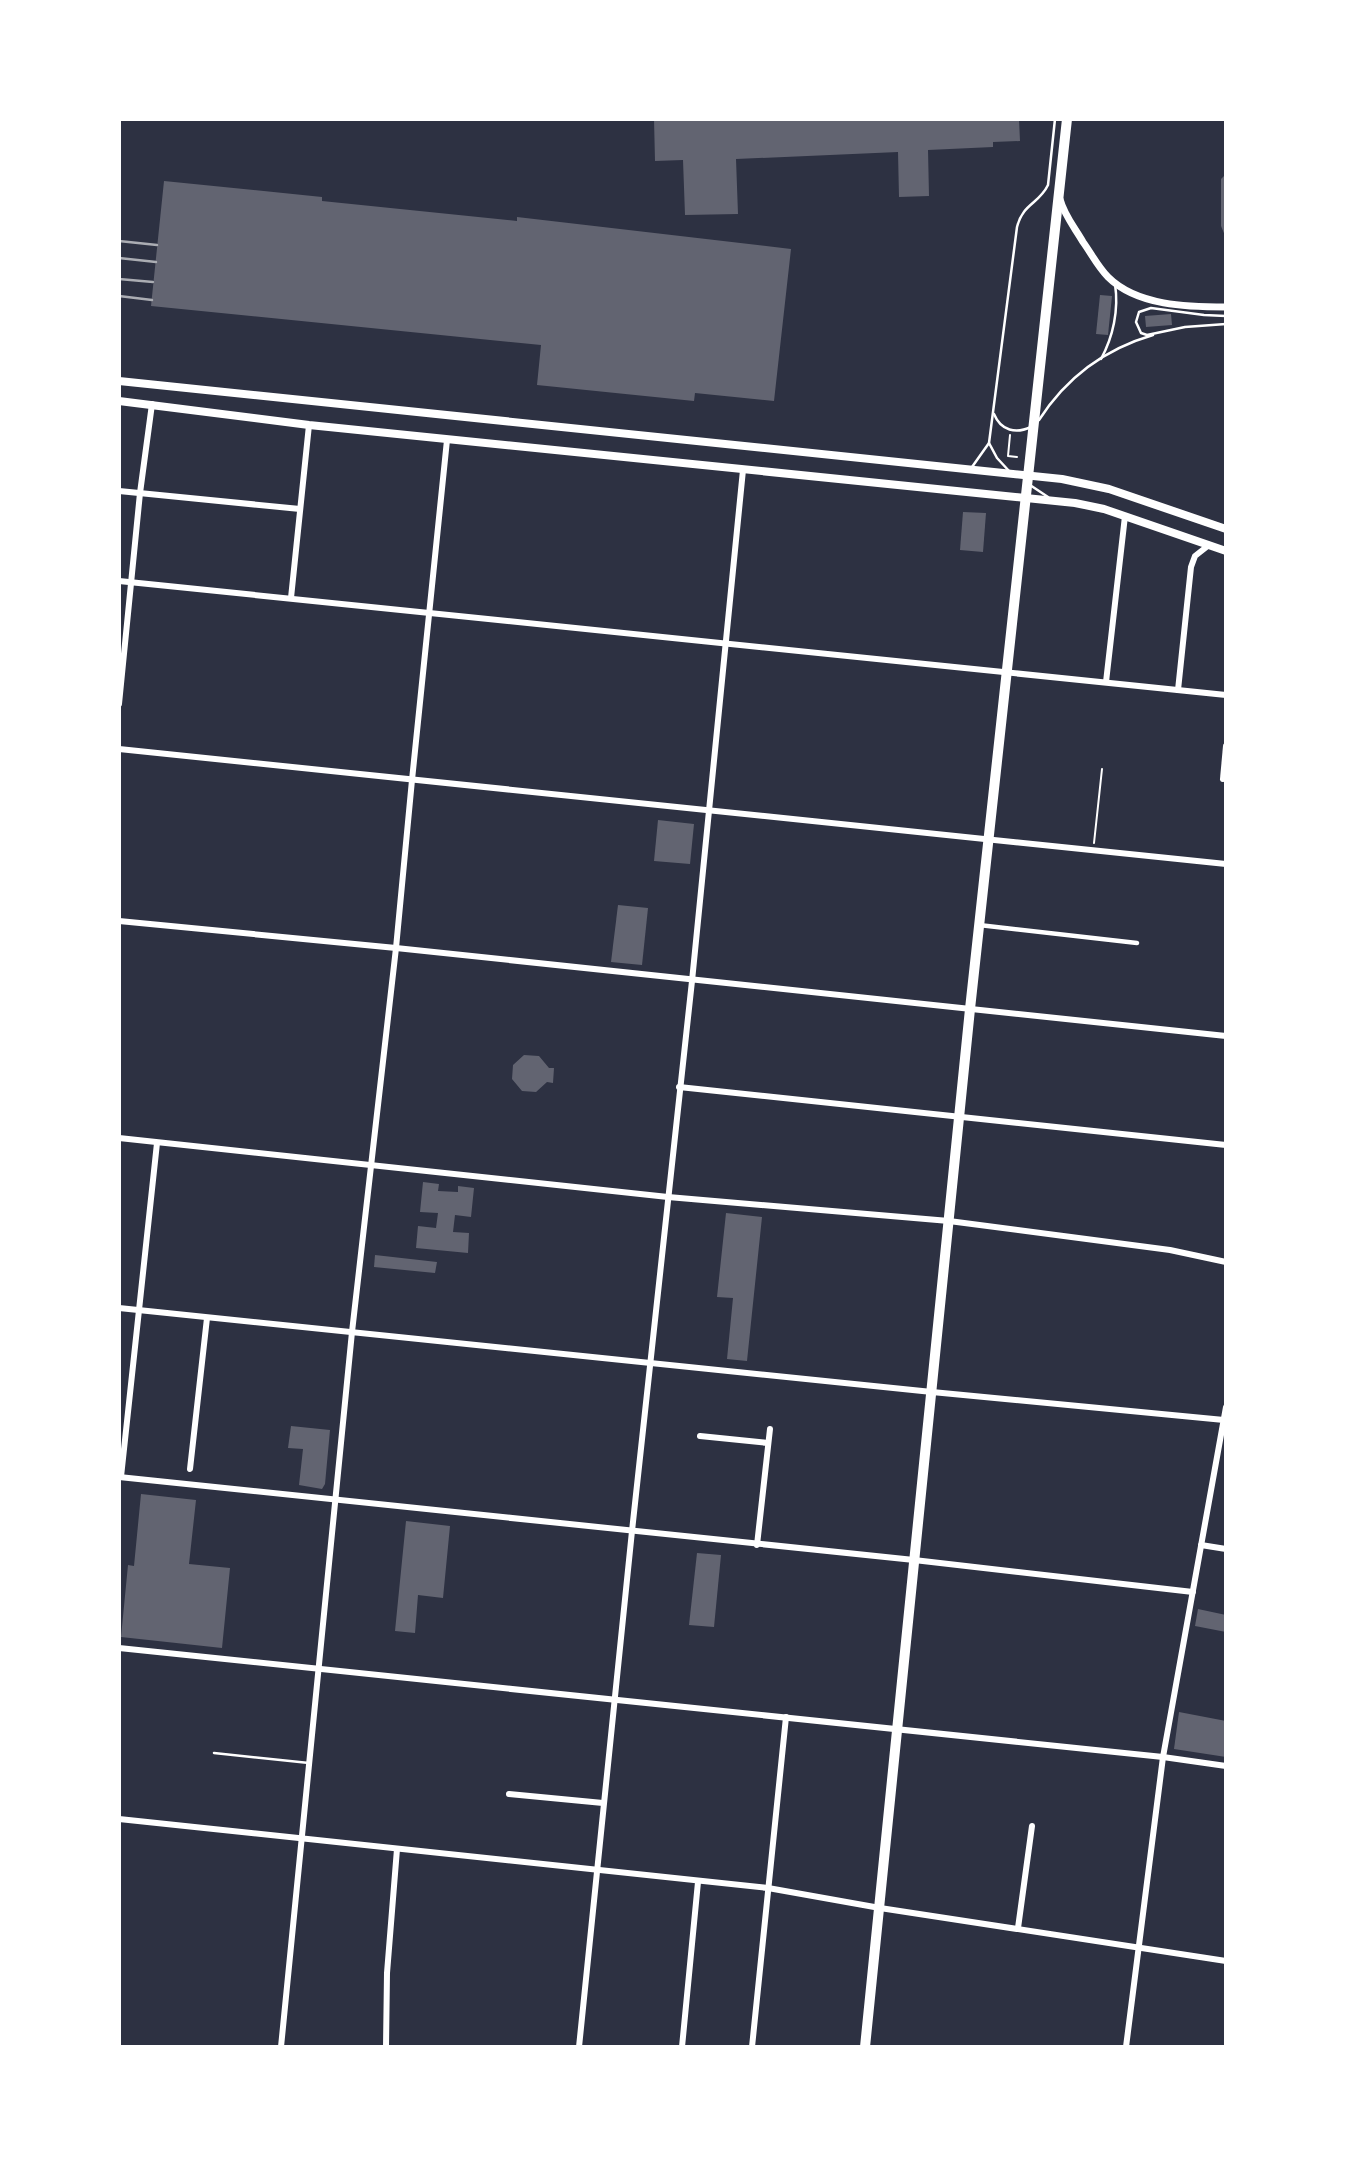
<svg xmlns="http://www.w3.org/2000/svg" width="1345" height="2166" viewBox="0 0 1345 2166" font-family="'Work Sans',sans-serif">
  <rect width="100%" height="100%" fill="#2d3142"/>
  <g fill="#626471">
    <path d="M654 119H1019L1020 141 993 142V147L928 150 929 196 899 197 898 152 736 159 738 214 685 215 683 160 655 161Z"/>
    <path d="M1226 174V238L1221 226V179Z"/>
    <path d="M164 181 322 197V201L517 221V217L791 249 774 401 695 393 694 401 537 385 541 345 151 306Z"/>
    <path d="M1100 295 1112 296 1108 335 1096 334Z"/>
    <path d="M1171 314 1172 325 1146 327 1145 316Z"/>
    <path d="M963 512 986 513 983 552 960 550Z"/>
    <path d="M658 820 694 824 690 864 654 861Z"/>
    <path d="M618 905 648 908 642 965 611 962Z"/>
    <path d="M524 1055 539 1056 549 1068H554L553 1083 547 1082 536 1092 522 1091 512 1079 513 1065Z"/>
    <path d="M423 1182 439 1184 438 1191 458 1192V1186L474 1188 471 1217 455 1215 453 1232 469 1233 468 1253 416 1248 418 1226 436 1228 438 1213 420 1212Z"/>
    <path d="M726 1213 762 1217 747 1361 727 1359 733 1298 717 1297Z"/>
    <path d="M375 1255 437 1262 435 1273 374 1267Z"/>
    <path d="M291 1426 330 1430 325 1484 322 1489 299 1485 303 1449 288 1448Z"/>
    <path d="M141 1494 196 1500 189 1564 230 1568 222 1648 121 1637 128 1565 134 1566Z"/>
    <path d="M406 1521 450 1526 443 1598 418 1595 415 1633 395 1631Z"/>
    <path d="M697 1553 721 1555 714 1627 689 1625Z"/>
    <path d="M1198 1609 1226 1615V1632L1195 1626Z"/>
    <path d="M1179 1712 1226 1721V1757L1174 1749Z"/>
  </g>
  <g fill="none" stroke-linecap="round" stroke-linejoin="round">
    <g stroke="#fff" stroke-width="2">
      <path d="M1010 435 1008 456 1017 457"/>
      <path d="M1094 843 1102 769"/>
    </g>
    <g stroke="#fff" stroke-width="2.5">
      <path d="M1226 316 1204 315 1151 308 1139 312 1136 322 1141 333 1147 335 1185 327 1226 324"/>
      <path d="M1101 359C1113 337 1119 310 1115 284"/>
      <path d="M994 414C1001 431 1016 434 1031 427"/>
      <path d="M1039 420C1066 378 1105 349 1153 335"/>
      <path d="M989 443 997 458 1010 472"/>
      <path d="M972 467 989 443 1017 227C1023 203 1039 204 1048 185L1055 119"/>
      <path d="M1030 485 1048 497"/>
      <path d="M214 1753 309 1763"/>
    </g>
    <path stroke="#fff" stroke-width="4.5" d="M979 925 1137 943"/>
    <g stroke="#fff" stroke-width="6">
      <path d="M119 491 300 509"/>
      <path d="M119 581 1226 695"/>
      <path d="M291 598 309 425"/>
      <path d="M1106 682 1125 516"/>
      <path d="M1178 690 1191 567 1195 556 1209 545"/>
      <path d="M119 704 140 493 152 404"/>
      <path d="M119 749 1226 864"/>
      <path d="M1223 779 1226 746"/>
      <path d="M119 921 396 948 1226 1036"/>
      <path d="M679 1087 1226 1145"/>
      <path d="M119 1138 668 1197 949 1221 1170 1250 1226 1262"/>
      <path d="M119 1308 932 1392 1224 1420"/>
      <path d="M700 1436 768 1443"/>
      <path d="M190 1469 207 1318"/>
      <path d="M119 1477 914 1560 1193 1592"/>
      <path d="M121 1477 157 1143"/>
      <path d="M757 1545 770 1429"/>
      <path d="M1201 1545 1226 1549"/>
      <path d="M119 1648 1163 1757 1226 1766"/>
      <path d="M509 1794 603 1803"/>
      <path d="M119 1819 768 1888 880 1908 1226 1961"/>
      <path d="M1018 1928 1032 1826"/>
      <path d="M281 2047 352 1332 396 948 412 780 447 440"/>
      <path d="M386 2047 387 1973 397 1849"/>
      <path d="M579 2047 632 1531 692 981 743 470"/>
      <path d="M682 2047 698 1882"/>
      <path d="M752 2047 786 1717"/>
      <path d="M1126 2047 1163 1757 1226 1407"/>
    </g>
    <path stroke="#fff" stroke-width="7" d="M1060 199C1064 215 1075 228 1083 242 1091 253 1098 267 1108 277 1137 306 1188 307 1226 307"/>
    <g stroke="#fff" stroke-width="8">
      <path d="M119 381 1062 479 1109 489 1226 529"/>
      <path d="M119 401 309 425 1075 503 1104 509 1226 551"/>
    </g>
    <path stroke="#fff" stroke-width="10" d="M865 2047 970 1009 1067 119"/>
    <g stroke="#abadb3" stroke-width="2.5">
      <path d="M119 241 157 245"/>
      <path d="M119 258 156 262"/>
      <path d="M119 279 153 282"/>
      <path d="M119 296 152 300"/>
    </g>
  </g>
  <rect width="1345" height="2166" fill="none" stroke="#ffffff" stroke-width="242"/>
</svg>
